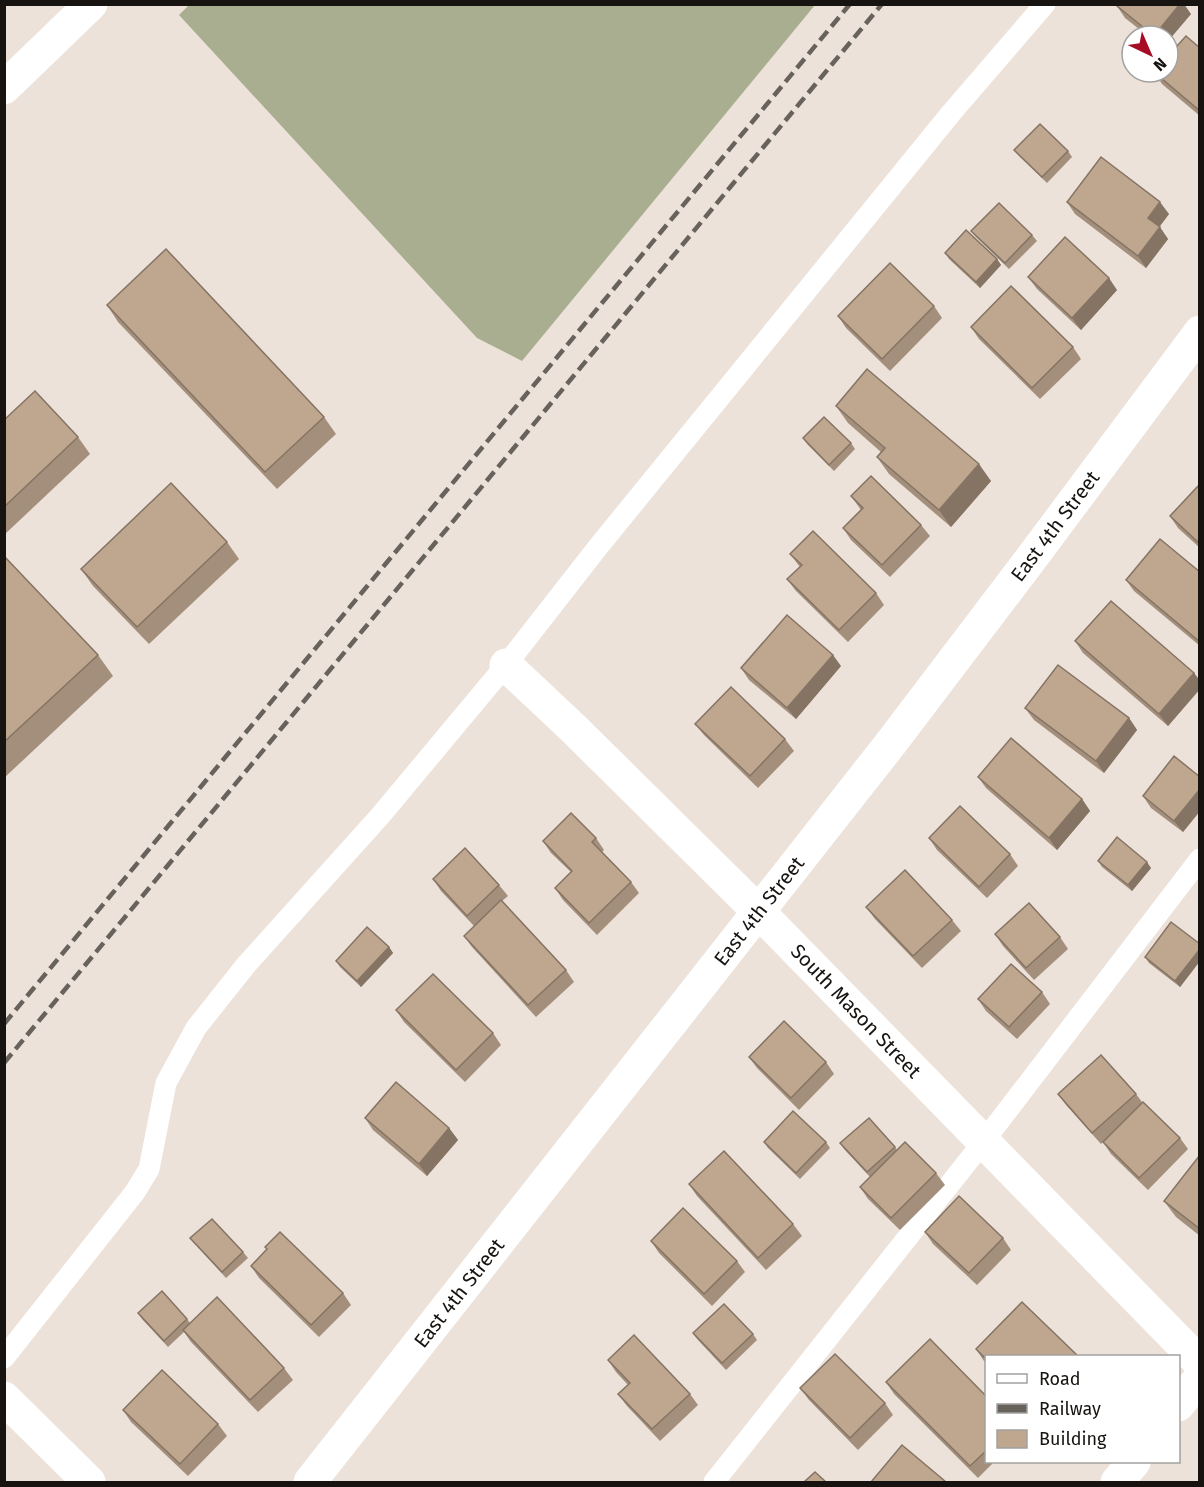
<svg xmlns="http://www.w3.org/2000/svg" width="1204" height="1487" viewBox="0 0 1204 1487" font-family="'Fira Sans',sans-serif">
  <rect width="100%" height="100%" fill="#ece2d9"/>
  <path fill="#aaae90" d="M190 4H815V5L522 361 477 338 179 15Z"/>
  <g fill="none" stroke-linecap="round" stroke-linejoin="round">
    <g stroke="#fff" stroke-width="21">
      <path d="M4 1358 135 1192 149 1169 166 1083 196 1028 246 965 380 816 506 665 598 547 952 112 1045 4"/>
      <path d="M714 1482 984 1141 1200 859"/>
    </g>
    <g stroke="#fff" stroke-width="33">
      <path d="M4 88 91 4"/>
      <path d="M506 665 574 729 758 911 1200 1363"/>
      <path d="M4 1398 89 1482"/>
      <path d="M1178 1405 1200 1378"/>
      <path d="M1117 1482 1134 1462"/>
    </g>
    <path stroke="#fff" stroke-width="33" d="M310 1482 891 743 1033 556 1200 332"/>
    <g stroke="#68625d" stroke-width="4.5" stroke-dasharray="12 6" stroke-linecap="butt">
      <path d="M4 1024 850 4"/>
      <path d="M4 1063 882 4"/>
    </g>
  </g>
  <g fill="#a38f7b">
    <path d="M1117 6 1191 14 1168 41V36H1148L1125 18Z"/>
    <path d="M1200 48V116L1162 84 1154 72Z"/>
    <path d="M1014 150 1068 151 1072 157 1047 183 1019 156Z"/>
    <path d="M1067 202 1169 214 1159 227 1168 239 1146 268 1075 214Z"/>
    <path d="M971 231 1032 235 1037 241 1009 269 976 237Z"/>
    <path d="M945 253 997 259 1001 265 980 288 949 259Z"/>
    <path d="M1028 277 1117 290 1081 330 1037 289Z"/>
    <path d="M107 305 324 417 336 434 277 489 118 322Z"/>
    <path d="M934 306 942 318 890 371 846 328 838 316Z"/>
    <path d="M971 327 1073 347 1081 359 1040 399 979 339Z"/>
    <path d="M836 406 991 481 951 527 889 474 877 457 881 452 848 423Z"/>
    <path d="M4 420 78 437 90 454 4 535Z"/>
    <path d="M803 438 851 443 855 449 834 471 807 444Z"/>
    <path d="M1200 484V548L1178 528 1170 516Z"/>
    <path d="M851 496 921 525 930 536 890 577 851 540 843 528 861 510Z"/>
    <path d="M227 542 239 559 149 644 93 586 81 569Z"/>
    <path d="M790 554 876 593 884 605 848 642 796 591 787 579 800 567Z"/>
    <path d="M4 556 98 655 113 676 4 778Z"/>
    <path d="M1200 572V646L1134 591 1126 580Z"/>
    <path d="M1075 641 1194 673 1200 681V689L1168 726 1083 653Z"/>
    <path d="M841 666 796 719 749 680 741 668Z"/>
    <path d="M1025 708 1129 718 1137 730 1104 773 1034 720Z"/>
    <path d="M695 724 785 739 794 751 758 788 704 735Z"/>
    <path d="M978 777 1082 799 1090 811 1057 850 986 788Z"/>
    <path d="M1200 777V811L1183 832 1151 808 1143 796Z"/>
    <path d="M596 838 604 850 602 852 631 882 639 893 597 935 563 900 555 888 571 872 551 853 543 841Z"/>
    <path d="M929 838 1010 854 1018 866 987 898 937 850Z"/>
    <path d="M1098 861 1151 868 1132 891 1102 867Z"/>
    <path d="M433 879 499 885 508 896 502 901 566 970 574 982 536 1017 472 947 464 936 474 926 441 891Z"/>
    <path d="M866 907 952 920 961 931 922 968 875 919Z"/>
    <path d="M995 934 1060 937 1068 949 1034 980 1003 946Z"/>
    <path d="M1200 944V961L1180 987 1149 963 1145 957Z"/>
    <path d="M389 947 393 953 361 987 340 967 336 961Z"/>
    <path d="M1042 992 1050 1004 1017 1039 986 1011 978 999Z"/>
    <path d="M396 1010 493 1033 501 1045 465 1082 404 1022Z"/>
    <path d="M749 1057 826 1062 834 1074 799 1110 757 1068Z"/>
    <path d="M1058 1094H1136L1142 1102 1180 1138 1188 1149 1148 1190 1111 1154 1103 1142 1101 1144 1066 1105Z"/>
    <path d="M365 1118 449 1128 458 1140 427 1176 373 1130Z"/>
    <path d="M764 1142H826L830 1148 800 1179 768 1148Z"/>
    <path d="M840 1143 895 1147 897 1150 936 1173 945 1185 900 1230 868 1199 860 1187 870 1177 844 1149Z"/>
    <path d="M1200 1155V1236L1176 1217 1164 1201Z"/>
    <path d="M689 1184 793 1224 802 1236 766 1270 697 1196Z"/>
    <path d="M925 1232 1003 1238 1011 1250 977 1285 933 1244Z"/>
    <path d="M190 1238 243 1252 248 1258 226 1278 195 1244Z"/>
    <path d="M651 1241 737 1261 745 1272 712 1306 659 1253Z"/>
    <path d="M265 1247 343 1293 351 1305 319 1337 259 1278 251 1266 267 1250Z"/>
    <path d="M138 1313 187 1319 190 1323 284 1368 293 1380 258 1412 191 1342 184 1332 168 1347 142 1319Z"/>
    <path d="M693 1333 753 1334 757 1340 726 1370 697 1339Z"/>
    <path d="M976 1349 987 1356V1363L984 1361Z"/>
    <path d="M608 1360 690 1394 698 1405 660 1441 627 1406 618 1394 628 1385 616 1372Z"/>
    <path d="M886 1382 987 1397V1461H995L978 1478 894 1394Z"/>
    <path d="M800 1388 885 1403 893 1415 858 1450 809 1400Z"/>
    <path d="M123 1410 218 1424 227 1436 188 1476 131 1422Z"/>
  </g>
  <g fill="#857464">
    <path d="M1180 4H1184L1191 14 1168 41V36H1154Z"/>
    <path d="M1160 202 1169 214 1157 230 1148 218Z"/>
    <path d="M1160 227 1168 239 1146 268 1138 256Z"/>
    <path d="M997 259 1001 265 980 288 976 282Z"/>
    <path d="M1109 278 1117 290 1081 330 1072 318Z"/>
    <path d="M979 464 991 481 951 527 939 510Z"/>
    <path d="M833 655 841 666 796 719 787 708Z"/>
    <path d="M1194 673 1200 681V689L1168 726 1159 714Z"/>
    <path d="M1129 718 1137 730 1104 773 1096 761Z"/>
    <path d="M1200 789V811L1183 832 1174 821Z"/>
    <path d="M1082 799 1090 811 1057 850 1049 838Z"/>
    <path d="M1147 862 1151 868 1132 891 1128 885Z"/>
    <path d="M389 947 393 953 361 987 357 981Z"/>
    <path d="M1200 949V961L1180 987 1175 981Z"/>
    <path d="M449 1128 458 1140 427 1176 419 1164Z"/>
  </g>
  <g fill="#bea68f" stroke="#857464" stroke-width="1.5">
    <path d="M1118 4H1180L1154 36 1117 6Z"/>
    <path d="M1186 36 1200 48V111L1154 72H1168V56Z"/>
    <path d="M1040 124 1068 151 1042 177 1014 150Z"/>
    <path d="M1101 157 1160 202 1148 218 1160 227 1138 256 1067 202Z"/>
    <path d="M999 203 1032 235 1005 263 971 231Z"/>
    <path d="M966 230 997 259 976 282 945 253Z"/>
    <path d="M1065 237 1109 278 1072 318 1028 277Z"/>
    <path d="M166 249 324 417 265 472 107 305Z"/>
    <path d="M890 263 934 306 882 359 838 316Z"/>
    <path d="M1011 286 1073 347 1032 388 971 327Z"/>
    <path d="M867 369 979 464 939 510 877 457 885 448 836 406Z"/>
    <path d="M35 391 78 437 4 507V420Z"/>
    <path d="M824 417 851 443 829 465 803 438Z"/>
    <path d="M871 476 921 525 882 565 843 528 863 508 851 496Z"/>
    <path d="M171 483 227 542 137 627 81 569Z"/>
    <path d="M1200 484V544L1170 516Z"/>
    <path d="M813 531 876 593 839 630 787 579 802 565 790 554Z"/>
    <path d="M1160 539 1200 572V642L1126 580Z"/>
    <path d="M4 556 98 655 4 742Z"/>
    <path d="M1111 601 1194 673 1159 714 1075 641Z"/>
    <path d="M787 615 833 655 787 708 741 668Z"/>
    <path d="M1058 665 1129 718 1096 761 1025 708Z"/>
    <path d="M731 687 785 739 750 776 695 724Z"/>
    <path d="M1011 738 1082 799 1049 838 978 777Z"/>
    <path d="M1174 756 1200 777V789L1174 821 1143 796Z"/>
    <path d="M960 806 1010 854 979 887 929 838Z"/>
    <path d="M571 813 596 838 592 842 631 882 589 923 555 888 572 871 543 841Z"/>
    <path d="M1117 837 1147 862 1128 885 1098 861Z"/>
    <path d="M465 848 499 885 467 916 433 879Z"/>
    <path d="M905 870 952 920 913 956 866 907Z"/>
    <path d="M501 900 566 970 528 1005 464 936Z"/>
    <path d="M1029 903 1060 937 1026 968 995 934Z"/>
    <path d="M1171 922 1200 944V949L1175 981 1145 957Z"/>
    <path d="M367 927 389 947 357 981 336 961Z"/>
    <path d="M1011 964 1042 992 1009 1027 978 999Z"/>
    <path d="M433 974 493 1033 456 1070 396 1010Z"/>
    <path d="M784 1021 826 1062 791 1098 749 1057Z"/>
    <path d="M1101 1055 1136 1094 1092 1133 1058 1094Z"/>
    <path d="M396 1082 449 1128 419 1164 365 1118Z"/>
    <path d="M1143 1102 1180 1138 1139 1178 1103 1142Z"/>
    <path d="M793 1111 826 1142 796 1173 764 1142Z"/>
    <path d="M869 1118 895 1147 867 1172 840 1143Z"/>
    <path d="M905 1142 936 1173 891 1218 860 1187Z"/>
    <path d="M724 1151 793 1224 758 1258 689 1184Z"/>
    <path d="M1200 1155V1229L1164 1201Z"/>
    <path d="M959 1196 1003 1238 969 1273 925 1232Z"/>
    <path d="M683 1208 737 1261 704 1294 651 1241Z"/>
    <path d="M212 1219 243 1252 222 1272 190 1238Z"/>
    <path d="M280 1232 343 1293 311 1325 251 1266 267 1249 265 1247Z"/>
    <path d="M162 1291 187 1319 164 1341 138 1313Z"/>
    <path d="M217 1297 284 1368 250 1400 183 1330Z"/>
    <path d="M1022 1302 1078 1356H987V1360L976 1349Z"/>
    <path d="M724 1304 753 1334 722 1363 693 1333Z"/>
    <path d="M634 1335 690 1394 652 1429 618 1394 630 1383 608 1360Z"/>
    <path d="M930 1339 987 1397V1450L970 1466 886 1382Z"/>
    <path d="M835 1354 885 1403 850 1438 800 1388Z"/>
    <path d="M162 1370 218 1424 180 1464 123 1410Z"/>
    <path d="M902 1445 946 1482H871Z"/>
    <path d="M815 1472 826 1482H804Z"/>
  </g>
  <g text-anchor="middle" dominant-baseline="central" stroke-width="4.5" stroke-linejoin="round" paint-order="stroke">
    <g font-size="20" fill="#161310" stroke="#fff">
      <text transform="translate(1055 526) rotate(-53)">East 4th Street</text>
      <text transform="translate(759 911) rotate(-52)">East 4th Street</text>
      <text transform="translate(856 1011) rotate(46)">South Mason Street</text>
      <text transform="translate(459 1293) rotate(-52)">East 4th Street</text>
    </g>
  </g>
  <rect width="1204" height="1487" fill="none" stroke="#161310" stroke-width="12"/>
  <rect x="985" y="1355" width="195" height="108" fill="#ffffff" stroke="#a2a19f" stroke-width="1.5"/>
  <rect x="997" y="1374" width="30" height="9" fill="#ffffff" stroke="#a2a19f" stroke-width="1.5"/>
  <text x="1039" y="1385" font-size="18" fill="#161310">Road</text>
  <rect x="997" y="1404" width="30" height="9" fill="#68625d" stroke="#a2a19f" stroke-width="1.5"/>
  <text x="1039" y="1415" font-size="18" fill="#161310">Railway</text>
  <rect x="997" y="1430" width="30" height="18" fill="#bea68f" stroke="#a2a19f" stroke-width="1.5"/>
  <text x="1039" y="1445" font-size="18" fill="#161310">Building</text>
  <g transform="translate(1150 54) rotate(136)"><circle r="28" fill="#ffffff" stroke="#a2a19f" stroke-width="1.5"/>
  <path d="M0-4.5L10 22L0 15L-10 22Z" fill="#a60d25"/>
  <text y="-9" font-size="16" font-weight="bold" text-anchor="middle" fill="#161310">N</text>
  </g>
</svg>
